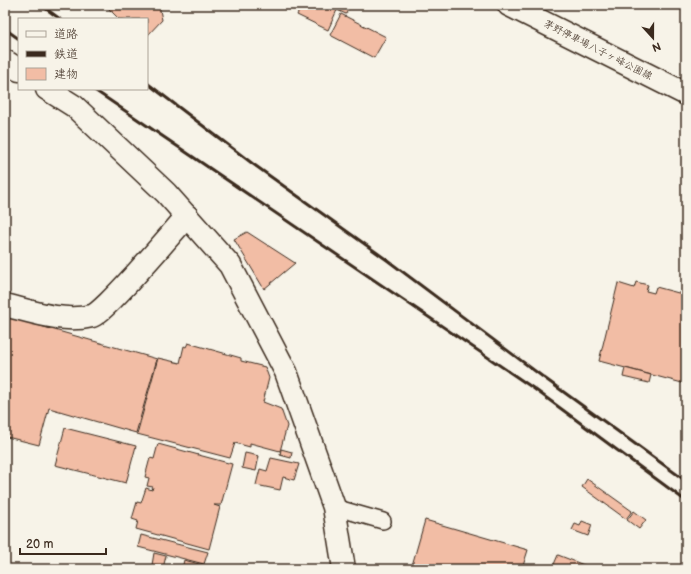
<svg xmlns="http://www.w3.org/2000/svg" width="691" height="574" viewBox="0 0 691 574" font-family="'Balsamiq Sans','Klee One',sans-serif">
  <rect width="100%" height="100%" fill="#f7f3e8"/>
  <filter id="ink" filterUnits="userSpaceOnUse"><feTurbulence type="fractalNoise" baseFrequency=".025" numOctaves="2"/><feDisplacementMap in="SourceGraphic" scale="8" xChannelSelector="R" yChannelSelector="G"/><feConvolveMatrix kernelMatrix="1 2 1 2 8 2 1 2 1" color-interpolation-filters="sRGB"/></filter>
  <g filter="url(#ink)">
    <g fill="#f2bda5" stroke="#3b2a1e">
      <path d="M105 5H159L162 20 147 36V19H119Z"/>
      <path d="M302 5H350L346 14 337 10 328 30 297 15Z"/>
      <path d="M341 14 386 37 374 58 330 35Z"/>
      <path d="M247 232 295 263 264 289 234 239Z"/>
      <path d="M636 282 648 285 646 291 654 293 656 287 686 295V384L599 361 618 283 634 288Z"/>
      <path d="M5 316 157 359 136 433 49 408 39 445 7 437 5 440Z"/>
      <path d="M188 343 241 358V361L265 367 269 378 263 402 281 409 287 426 280 451 250 443V447L235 443 230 458 137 434 158 358 180 363 184 346 186 347Z"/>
      <path d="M625 368 651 375 649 383 623 377Z"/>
      <path d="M65 428 136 446 126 483 55 465Z"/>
      <path d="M158 444 232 464 221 505H214L220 507 209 549 136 529 138 521 132 519 137 502 141 503 146 488 152 490 153 487 147 486 149 478 145 477 150 458 154 459Z"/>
      <path d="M281 449 292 452 291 458 280 455Z"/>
      <path d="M245 453 259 456 256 471 242 468Z"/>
      <path d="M271 458 299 464 294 480 283 477 280 490 256 485 260 469 267 471Z"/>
      <path d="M587 479 632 511 626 519 582 487Z"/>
      <path d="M634 511 646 520 639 529 627 520Z"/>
      <path d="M425 520 528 550 522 569H411Z"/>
      <path d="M582 521 592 525 588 536 572 530 575 524 580 526Z"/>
      <path d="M141 535 208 552 204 564 138 547Z"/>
      <path d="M154 553 166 556 163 568 152 565Z"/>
      <path d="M558 555 589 567 588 569H552Z"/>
      <path d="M184 560 203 565 202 569H182Z"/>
    </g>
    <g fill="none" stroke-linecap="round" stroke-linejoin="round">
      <defs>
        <path id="service" d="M334 507 383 521"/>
        <g id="minor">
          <path d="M5 61 19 70"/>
          <path d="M47 89 74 106 166 193 230 265 286 372 334 507 344 569"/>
          <path d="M5 305C33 312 63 323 92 316 103 314 174 231 187 216"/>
        </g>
        <path id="secondary" d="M509 5 686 94"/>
      </defs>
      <use href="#service" stroke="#3b2a1e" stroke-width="18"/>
      <use href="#minor" stroke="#3b2a1e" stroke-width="25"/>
      <use href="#secondary" stroke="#3b2a1e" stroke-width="25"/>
      <use href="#service" stroke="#f7f3e8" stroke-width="15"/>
      <use href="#minor" stroke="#f7f3e8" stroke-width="22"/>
      <use href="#secondary" stroke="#f7f3e8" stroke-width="22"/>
      <g stroke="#3b2a1e" stroke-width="3">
        <path d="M41 5 60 19"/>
        <path d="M5 29 19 39"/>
        <path d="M147 83 253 164 387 260 543 377 686 481"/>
        <path d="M93 89 533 388 686 501"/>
      </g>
    </g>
  </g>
  <g text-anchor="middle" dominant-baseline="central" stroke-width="3" stroke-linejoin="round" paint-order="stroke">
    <g font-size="10" fill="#3b2a1e" stroke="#f7f3e8">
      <text transform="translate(598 50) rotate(27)">茅野停車場八子ヶ峰公園線</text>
    </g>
  </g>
  <rect width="691" height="574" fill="none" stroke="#f7f3e8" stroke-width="20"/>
  <rect x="10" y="10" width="671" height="554" fill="none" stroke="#3b2a1e" stroke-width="1.5" filter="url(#ink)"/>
  <rect x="18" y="18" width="130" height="72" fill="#f7f3e8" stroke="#aca397"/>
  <rect x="26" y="31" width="20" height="6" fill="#f7f3e8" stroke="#aca397"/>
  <text x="54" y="38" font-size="12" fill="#3b2a1e">道路</text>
  <rect x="26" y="51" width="20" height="6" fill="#3b2a1e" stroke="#aca397"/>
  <text x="54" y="58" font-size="12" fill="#3b2a1e">鉄道</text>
  <rect x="26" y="68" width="20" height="12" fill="#f2bda5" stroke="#aca397"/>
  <text x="54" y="78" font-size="12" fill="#3b2a1e">建物</text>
  <g transform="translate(653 38) rotate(159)" stroke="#f7f3e8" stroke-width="3" paint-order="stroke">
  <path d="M0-3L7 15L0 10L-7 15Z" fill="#3b2a1e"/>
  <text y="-6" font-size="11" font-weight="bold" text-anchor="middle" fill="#3b2a1e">N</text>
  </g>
  <path d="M20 548v6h86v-6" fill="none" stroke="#3b2a1e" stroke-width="2"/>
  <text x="26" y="548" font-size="12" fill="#3b2a1e" stroke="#f7f3e8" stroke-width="3" paint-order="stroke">20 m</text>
</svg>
